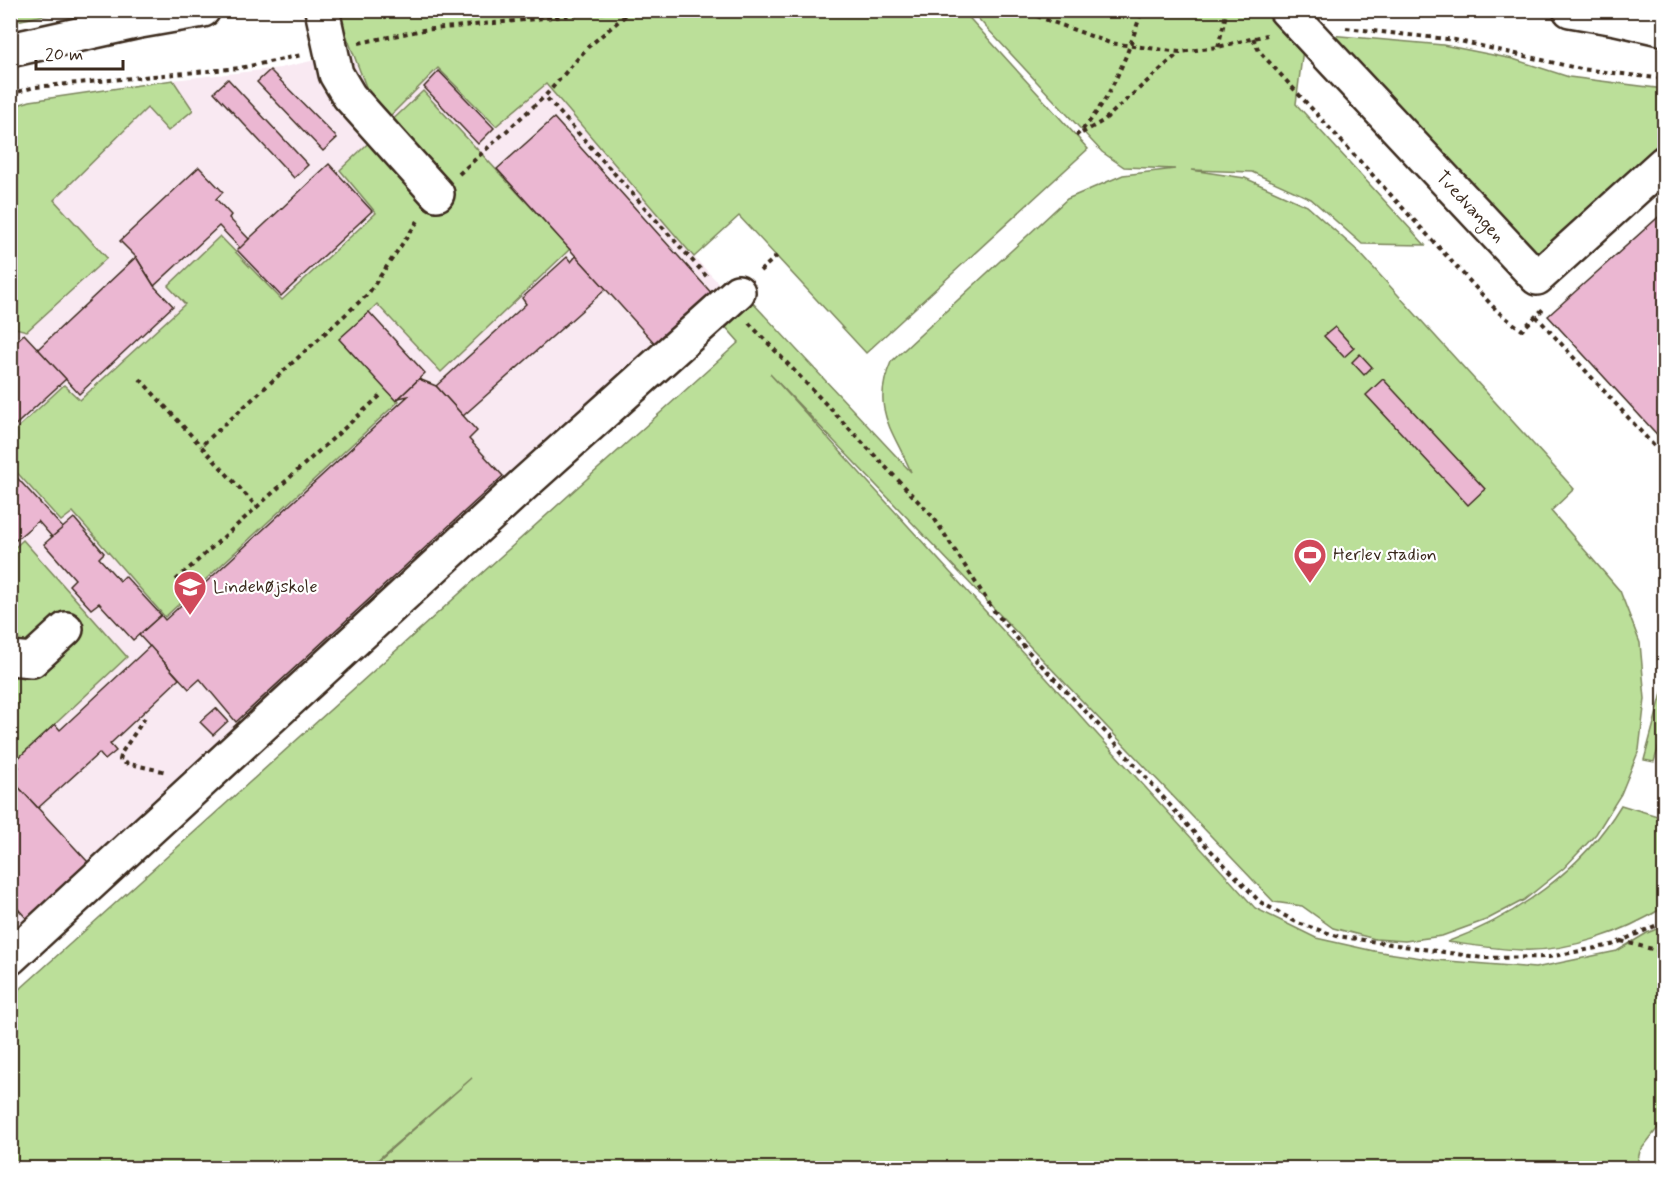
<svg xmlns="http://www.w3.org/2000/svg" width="1675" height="1179" viewBox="0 0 1675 1179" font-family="Mynerve,sans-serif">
  <rect width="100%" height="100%" fill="#fff"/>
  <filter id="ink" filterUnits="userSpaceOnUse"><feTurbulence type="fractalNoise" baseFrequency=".0167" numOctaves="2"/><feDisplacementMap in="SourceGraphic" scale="12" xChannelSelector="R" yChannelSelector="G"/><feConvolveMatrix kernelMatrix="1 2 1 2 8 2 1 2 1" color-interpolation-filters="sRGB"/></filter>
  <g filter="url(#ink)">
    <path fill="#f9e9f2" d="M351 52 376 113 386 121 438 67 545 84 694 257 726 291 11 942V231L173 80 280 68Z"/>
    <g fill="#bbdf99" stroke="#7b845c" stroke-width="1.5">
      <path d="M11 10H66V11L11 22Z"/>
      <path d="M364 10 963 11 1088 149 866 353 739 216 694 257 546 84 496 126 438 68 385 121 376 113 339 16Z"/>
      <path d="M1212 10 1275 17 1303 49 1296 104 1425 245 1362 244 1311 199 1252 172 1191 170 1245 178 1307 206 1359 252 1574 489 1551 511 1620 591 1640 643 1645 699 1639 750 1621 794 1596 834 1564 868 1524 900 1486 920 1442 936 1405 941 1375 939 1333 928 1302 906 1274 902 770 374 1255 908 1316 938 1374 951 1435 960 1535 968 1617 951 1647 933 1664 926V1120L1640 1151 1636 1168H370L472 1078 368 1168H11L10 998 739 342 724 325 751 301 911 472C894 431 870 410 891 362L1067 199 1123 175 1175 169 1124 167 1102 152 972 12 974 11Z"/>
      <path d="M1329 35 1443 45 1513 59 1569 77 1664 89V147L1549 255 1530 254Z"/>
      <path d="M173 80 193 110 168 131 147 108 54 200 107 258 27 331 11 327V107L30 101Z"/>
      <path d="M423 91 570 249 441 372 377 304 344 337 399 401 165 617 73 512 61 521 11 466V434L64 385 80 400 185 304 168 286 220 236 282 300 376 213 340 170Z"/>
      <path d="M23 540 127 657 11 765V551Z"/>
      <path d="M1664 686V730L1654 762 1644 760Z"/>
      <path d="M1621 805 1664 818V907C1625 932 1568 952 1521 950 1496 949 1471 945 1447 942 1517 916 1582 870 1621 805Z"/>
    </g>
    <g fill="#ebb7d2" stroke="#3b2a1e" stroke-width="1.5">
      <path d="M270 70 337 138 323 151 257 82Z"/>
      <path d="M439 71 494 128 478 144 424 87Z"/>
      <path d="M228 79 308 165 294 178 214 92Z"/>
      <path d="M554 118 715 297 659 348 497 169Z"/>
      <path d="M329 164 372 211 281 296 237 250Z"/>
      <path d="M199 167 223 192 216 199 231 215 229 218 249 239 240 248 219 226 154 286 136 257 120 241Z"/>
      <path d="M1664 212V442L1548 316Z"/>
      <path d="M576 256 606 289 463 416 436 386 526 304 522 298 567 257 571 262Z"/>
      <path d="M136 257 154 286 173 306 79 394 38 349Z"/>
      <path d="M369 312 425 373 396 401 339 339Z"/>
      <path d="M1335 327 1354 348 1344 357 1324 336Z"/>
      <path d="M24 334 66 379 10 430V347Z"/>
      <path d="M1360 354 1372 367 1364 375 1352 362Z"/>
      <path d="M419 379 436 386 477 431 469 439 503 476 236 722 200 679 189 689 139 635 161 615 165 620 408 396 399 398Z"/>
      <path d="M1383 379 1485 489 1468 505 1366 395Z"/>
      <path d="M10 470 63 528 52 537 38 521 10 545Z"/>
      <path d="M74 518 104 553 99 558 120 581 125 576 161 615 133 640 99 603 91 609 69 585 75 579 44 544Z"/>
      <path d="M150 646 179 679 110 744 116 751 105 760 99 753 38 808 10 778V775L19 767 13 763 55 724 60 730Z"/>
      <path d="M216 708 228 721 213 735 200 722Z"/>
      <path d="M10 778 88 862 27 919 10 900Z"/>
    </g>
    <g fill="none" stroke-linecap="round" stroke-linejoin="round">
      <defs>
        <g id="minor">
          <path d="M322 10 336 74 349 96 437 194"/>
          <path d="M1286 10 1537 278 1664 163"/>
          <path d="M1570 10 1616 18 1664 29"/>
          <path d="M10 50 140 21 203 10"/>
          <path d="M10 658 32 660 66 629"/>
          <path d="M10 958 524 484 738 292"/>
        </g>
      </defs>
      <use href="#minor" stroke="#3b2a1e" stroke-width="38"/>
      <g stroke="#3b2a1e" stroke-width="4" stroke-dasharray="4.5 4.5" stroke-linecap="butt">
        <path d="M632 10 588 47 545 96 708 278"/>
        <path d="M1020 10 1110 43 1180 52 1218 47 1267 35"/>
        <path d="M1346 28 1455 40 1581 69 1664 79"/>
        <path d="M1253 38 1259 51 1498 312 1522 330 1544 308"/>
        <path d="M359 43 423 30 626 10"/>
        <path d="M1218 47 1227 10"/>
        <path d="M10 94 35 87 240 68 302 55"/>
        <path d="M1082 133 1103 121 1180 52"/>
        <path d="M1076 136C1110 104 1128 54 1142 10"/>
        <path d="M459 174 545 96"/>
        <path d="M760 271 777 256"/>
        <path d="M1536 316 1664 457"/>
        <path d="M749 323 934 518 994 611 1027 650 1112 739 1197 836 1260 902 1298 923 1337 936 1483 958 1549 957 1612 945 1664 922"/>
        <path d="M140 379 201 446"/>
        <path d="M380 396 257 507 201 446 368 294 420 218"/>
        <path d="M176 580 257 507"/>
        <path d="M145 718 122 752 120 760 125 763 167 772"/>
        <path d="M1621 941 1664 952"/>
      </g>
      <use href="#minor" stroke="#fff" stroke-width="33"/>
    </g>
  </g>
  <defs>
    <symbol id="stadium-pin" viewBox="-11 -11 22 30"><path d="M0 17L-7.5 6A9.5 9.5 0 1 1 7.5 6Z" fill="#d1495b" stroke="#fff"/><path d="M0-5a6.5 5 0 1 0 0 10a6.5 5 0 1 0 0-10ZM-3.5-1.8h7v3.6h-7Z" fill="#fff"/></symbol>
    <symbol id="school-pin" viewBox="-11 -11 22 30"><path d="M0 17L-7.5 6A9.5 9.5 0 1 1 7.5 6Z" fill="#d1495b" stroke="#fff"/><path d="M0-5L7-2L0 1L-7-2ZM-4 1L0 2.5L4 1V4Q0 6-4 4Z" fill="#fff"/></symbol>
  </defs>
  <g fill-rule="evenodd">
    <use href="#stadium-pin" x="1291" y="536" width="38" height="52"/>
    <use href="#school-pin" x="171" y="568" width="38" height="52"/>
  </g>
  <g text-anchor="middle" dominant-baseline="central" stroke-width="4.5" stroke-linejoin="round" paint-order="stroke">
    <g font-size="18" fill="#3b2a1e" stroke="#fff">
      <text transform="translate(1470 207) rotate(47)">Tvedvangen</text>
    </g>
    <g font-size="18" fill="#3b2a1e" stroke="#fff" text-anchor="start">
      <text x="1333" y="555">Herlev stadion</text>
      <text x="213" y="587">Lindehøjskole</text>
    </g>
  </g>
  <rect width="1675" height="1179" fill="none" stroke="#fff" stroke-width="36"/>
  <rect x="18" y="18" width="1639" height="1143" fill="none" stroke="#3b2a1e" stroke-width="2" filter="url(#ink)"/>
  <path d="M36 60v9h87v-9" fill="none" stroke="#3b2a1e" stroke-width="3"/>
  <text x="45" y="60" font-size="18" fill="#3b2a1e" stroke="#ffffff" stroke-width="4.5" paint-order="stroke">20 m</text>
</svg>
